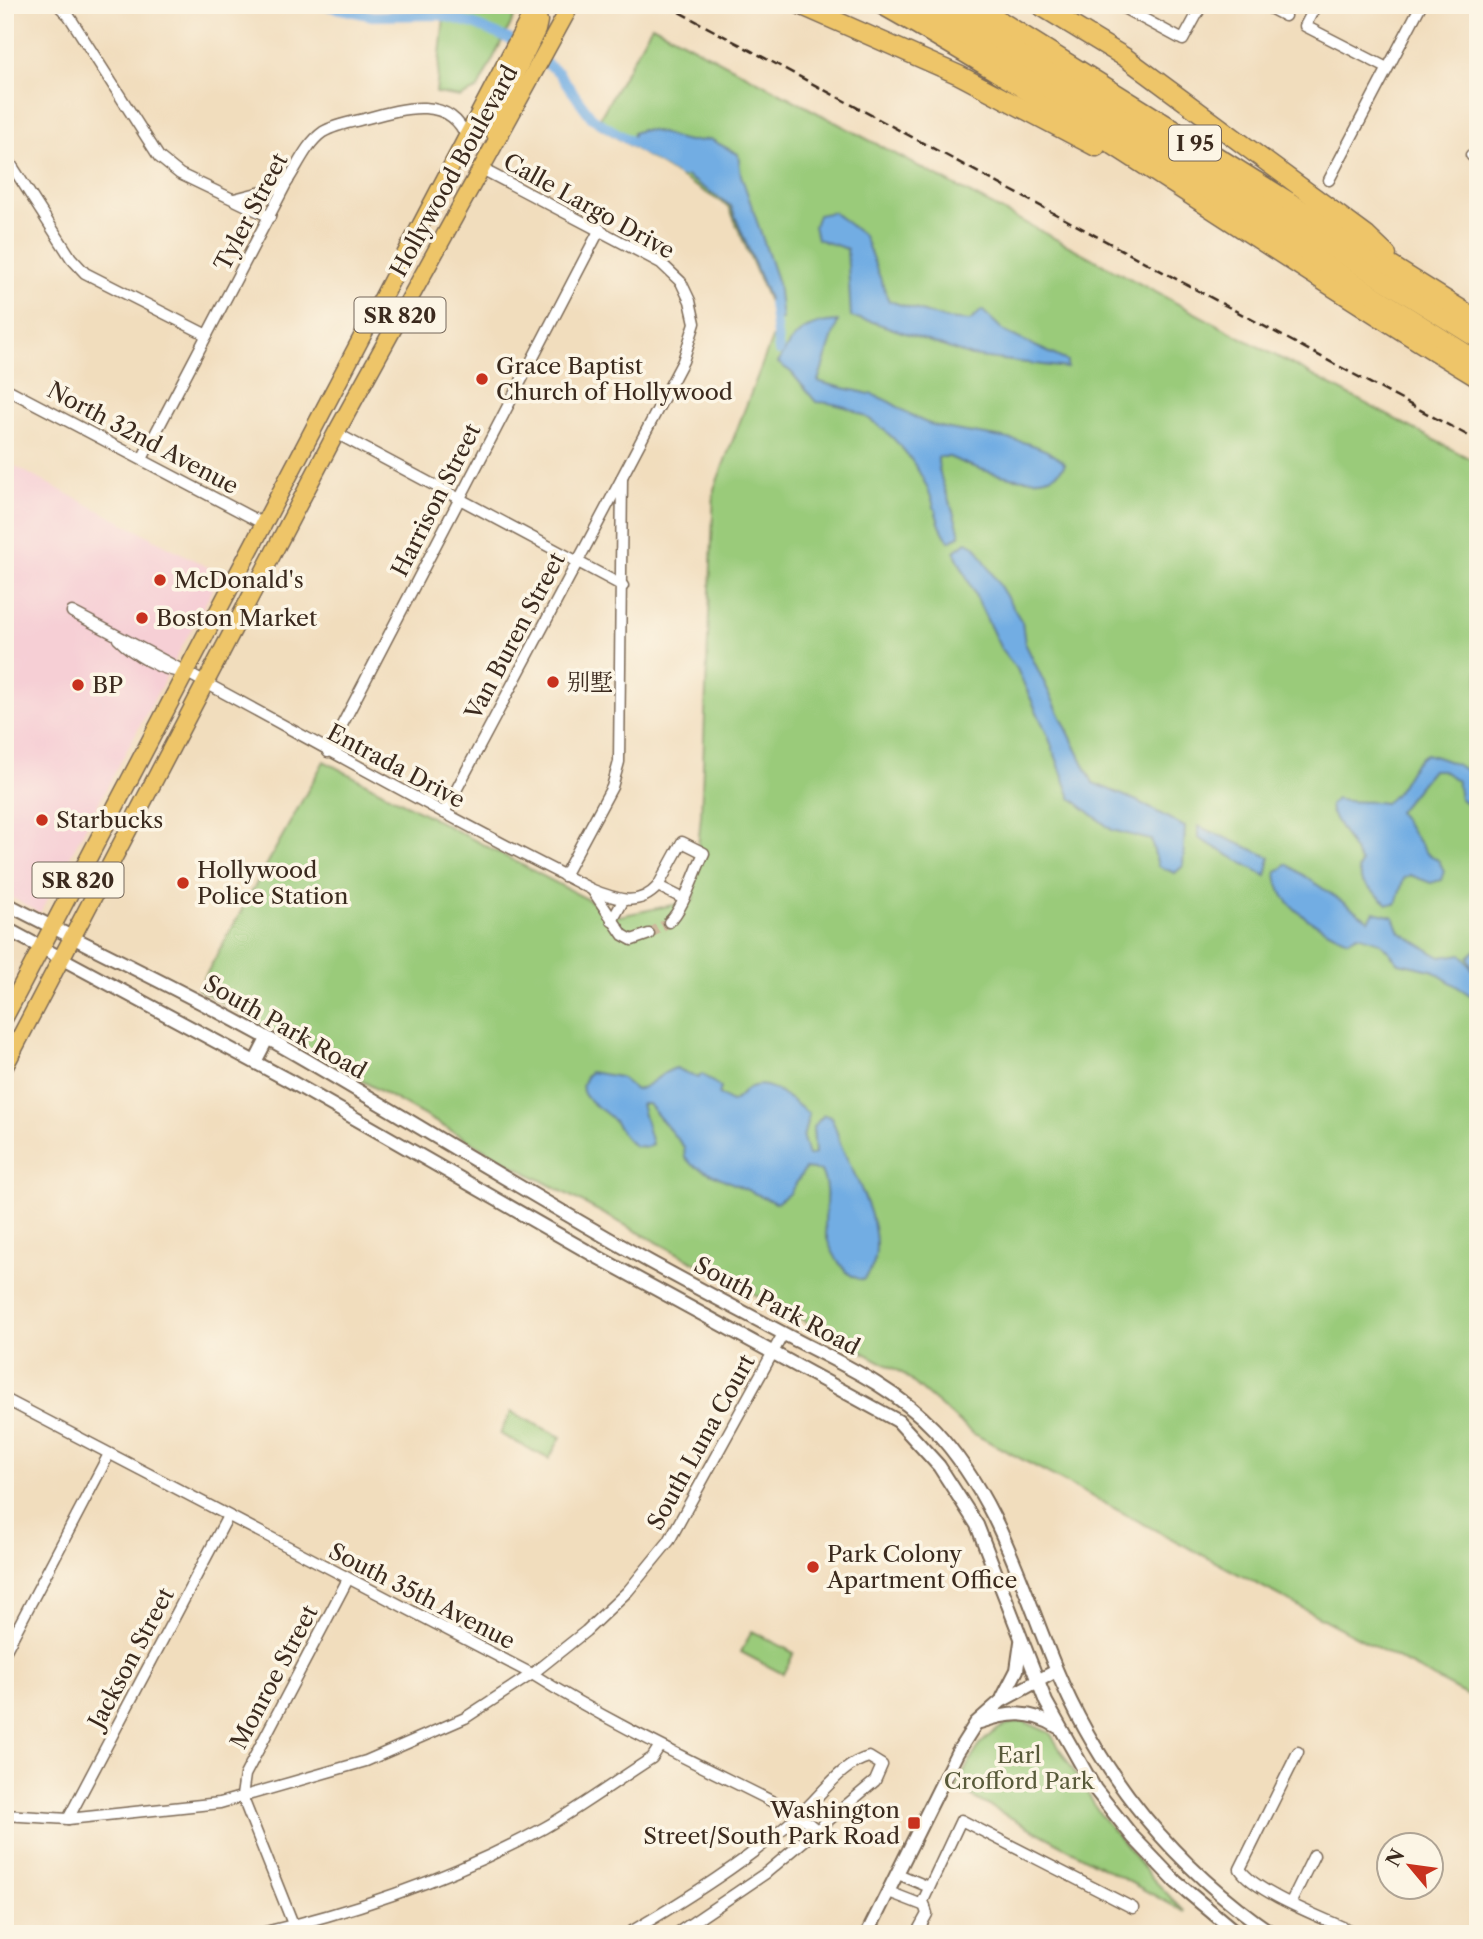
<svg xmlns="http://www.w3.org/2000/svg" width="1483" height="1939" viewBox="0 0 1483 1939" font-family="'Libre Caslon Text','Noto Serif SC',serif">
  <rect width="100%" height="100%" fill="#fcf5e5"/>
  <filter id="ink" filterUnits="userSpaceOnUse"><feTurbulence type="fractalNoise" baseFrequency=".0143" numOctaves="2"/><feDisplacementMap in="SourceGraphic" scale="14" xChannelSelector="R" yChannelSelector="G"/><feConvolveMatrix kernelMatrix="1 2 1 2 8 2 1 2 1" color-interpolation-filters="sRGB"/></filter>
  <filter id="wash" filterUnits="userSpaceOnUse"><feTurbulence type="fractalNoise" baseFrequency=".00686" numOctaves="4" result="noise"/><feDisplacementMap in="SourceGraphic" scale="28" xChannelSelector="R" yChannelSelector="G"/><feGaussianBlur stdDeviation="1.57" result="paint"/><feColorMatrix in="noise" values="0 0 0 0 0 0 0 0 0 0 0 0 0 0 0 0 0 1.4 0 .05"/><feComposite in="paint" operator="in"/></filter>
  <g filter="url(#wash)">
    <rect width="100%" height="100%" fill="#f1ddbd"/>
    <path fill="#f6cfd5" d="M5 461 221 574 40 913 5 894Z"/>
    <g fill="#9acb7a" stroke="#6a7a4c" stroke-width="2">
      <path d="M431 5H513L519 8 477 90 460 97 436 93 445 7Z"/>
      <path d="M652 25 1478 463V1701L972 1433 902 1373 518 1168 198 989 324 761 619 916 693 901 701 815 714 489 778 323 729 207 596 125Z"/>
      <path d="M511 1412 561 1437 549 1459 500 1434Z"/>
      <path d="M752 1631 794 1653 783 1674 741 1652Z"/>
      <path d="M1023 1721 1050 1733 1102 1817 1153 1879 1185 1912 956 1788C972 1756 984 1726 1023 1721Z"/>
    </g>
    <g fill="#72ade3" stroke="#566c80" stroke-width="2">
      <path d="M641 130C670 130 678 147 710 139L738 154 741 175 778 283 782 319H777L731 206 632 140 633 133Z"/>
      <path d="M833 212 864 236 889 301 946 319 970 321 982 310 1005 332 1067 361V368L971 356 873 322 851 317 847 249 817 239 814 226 818 215Z"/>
      <path d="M838 321 818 381C839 389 862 390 881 398 899 405 913 420 933 425 971 437 1037 434 1065 464 1048 497 974 468 949 457H938C937 480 956 511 960 536L949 541C938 527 937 514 931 497 913 450 869 403 816 402L791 372 778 363C791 335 806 322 838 321Z"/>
      <path d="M967 542 976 547 1022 622 1025 643 1093 783 1137 801 1185 827 1183 866 1175 873 1158 866 1151 840 1112 830 1071 798 1048 736 1017 669 1001 649 954 551Z"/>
      <path d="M1426 754C1441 758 1473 767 1478 785 1480 793 1478 805 1478 813L1460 798 1457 781 1442 770H1432L1398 812 1426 852 1439 861 1444 871 1441 880 1431 883 1410 875 1404 878 1396 904H1388L1362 882 1358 870 1361 863 1331 812 1330 805 1336 799C1353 804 1368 800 1385 803 1404 791 1407 764 1426 754Z"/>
      <path d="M1198 826 1270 857 1266 876 1198 838Z"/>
      <path d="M1287 864 1369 920 1374 912 1394 917 1400 932 1440 957 1461 954 1473 970 1468 957 1478 948V1000L1431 970 1399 963 1380 942 1358 935 1348 940C1320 928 1278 908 1276 873Z"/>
      <path d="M676 1068 698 1078 702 1074 721 1088 719 1094 731 1102C739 1099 741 1092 749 1088 769 1077 794 1103 809 1114L803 1138 808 1156 815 1154 813 1127 824 1115 831 1117C836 1127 838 1138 842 1148 858 1182 896 1248 863 1280 843 1278 825 1244 825 1224 825 1205 830 1190 821 1171L805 1169 790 1193 776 1203 692 1165 685 1157 684 1147 648 1104H641L652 1144 648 1147 635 1146C623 1139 621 1129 613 1120 602 1106 567 1097 590 1072L620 1077 636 1090C652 1086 660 1072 676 1068Z"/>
    </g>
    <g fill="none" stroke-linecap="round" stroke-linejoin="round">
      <g stroke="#72ade3" stroke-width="10">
        <path d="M323 5 373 16 440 15 473 24 516 42 558 72 592 118 682 172"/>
        <path d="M773 303 779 351"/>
      </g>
    </g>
  </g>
  <g filter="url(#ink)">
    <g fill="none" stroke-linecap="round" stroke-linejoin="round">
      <path stroke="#cdb99d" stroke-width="10" stroke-dasharray="10 5" stroke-linecap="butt" d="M649 934 669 922"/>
      <defs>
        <g id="minor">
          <path d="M58 5 69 16 159 157 180 174 270 217"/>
          <path d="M1118 5 1183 40 1202 5"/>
          <path d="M1264 5 1285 16"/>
          <path d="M1316 5 1305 26 1387 68"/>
          <path d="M5 155 71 258 85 273 207 335"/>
          <path d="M1471 155 1478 162"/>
          <path d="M480 168 661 263 681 282 690 301 695 323 683 361 622 477 619 762 612 787 564 876"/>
          <path d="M1329 180 1421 5"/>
          <path d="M234 199 270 190 288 181"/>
          <path d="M5 388 262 523"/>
          <path d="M336 433 623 586"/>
          <path d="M142 459 288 180C298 165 307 143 323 132 334 125 351 122 364 119 400 109 451 93 467 139"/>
          <path d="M72 612C247 702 416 802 593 890 617 899 638 908 658 886"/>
          <path d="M118 639C133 654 162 672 184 672"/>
          <path d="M328 752 600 229"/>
          <path d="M444 813 622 478"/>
          <path d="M593 891 623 935 632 940 649 934"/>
          <path d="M612 921 623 901"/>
          <path d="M669 922C683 910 695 871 704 853L682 842 658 886 682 898"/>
          <path d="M5 1399 532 1674C618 1728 709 1769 799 1815L818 1831"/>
          <path d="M5 1652 109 1454"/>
          <path d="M1298 1752 1240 1869C1255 1893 1329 1920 1358 1934"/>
          <path d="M5 1815 68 1819 220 1803 366 1761 465 1718 532 1674 586 1631 628 1591 669 1541 783 1334"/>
          <path d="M68 1819 228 1516"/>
          <path d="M898 1874 929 1887"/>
          <path d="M889 1892 925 1906"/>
          <path d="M1291 1902 1314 1855"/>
          <path d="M257 1934C357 1911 454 1877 544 1828 581 1807 616 1781 652 1758L659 1747"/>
          <path d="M297 1934 242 1796 245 1775 348 1579"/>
          <path d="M627 1934C687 1899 747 1861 799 1815 821 1796 841 1764 869 1757L882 1765 875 1781 766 1873 676 1934"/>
          <path d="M916 1934 927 1914 923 1901 961 1820 1133 1908"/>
        </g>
        <g id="tertiary">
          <path d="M5 903C106 955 208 1003 306 1060 421 1127 534 1197 650 1262 697 1288 745 1313 792 1338 842 1364 895 1388 934 1429 999 1499 1020 1583 1056 1669 1101 1777 1176 1868 1273 1934"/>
          <path d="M5 928 288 1080 592 1254 898 1421 939 1466 977 1525 1046 1702 1095 1789 1133 1837 1176 1882 1238 1934"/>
          <path d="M255 1062 267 1039"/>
          <path d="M1003 1697 1017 1670 1021 1642"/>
          <path d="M980 1722C1010 1712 1030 1710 1058 1727"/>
          <path d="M867 1934 957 1753 976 1723 1001 1701 1056 1671"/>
        </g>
        <g id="trunk">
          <path d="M495 134 497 112 537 30 539 21 535 7"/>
          <path d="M5 1017 536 5"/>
          <path d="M5 1066 336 433 571 5"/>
        </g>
        <g id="motorway">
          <path d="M800 5 959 75 1096 147"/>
          <path d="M882 5C1087 120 1277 257 1478 378"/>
          <path d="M909 5 979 44 1478 361"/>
          <path d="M943 5 1478 339"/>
          <path d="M975 5 1478 320"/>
          <path d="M1039 5 1126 58 1367 236 1387 255"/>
        </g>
      </defs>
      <use href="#minor" stroke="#7b6956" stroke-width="13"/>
      <use href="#tertiary" stroke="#7b6956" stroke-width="16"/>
      <use href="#trunk" stroke="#7b6956" stroke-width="19"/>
      <use href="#motorway" stroke="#7b6956" stroke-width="21"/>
      <use href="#minor" stroke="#fff" stroke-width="10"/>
      <use href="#tertiary" stroke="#fff" stroke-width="12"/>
      <use href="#trunk" stroke="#eec569" stroke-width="16"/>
      <use href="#motorway" stroke="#eec569" stroke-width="18"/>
      <path stroke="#3b2a1e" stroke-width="2.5" stroke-dasharray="10 5" stroke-linecap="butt" d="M666 5 1478 441"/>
    </g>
  </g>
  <g fill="#c8321e" stroke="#fcf5e5" stroke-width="2.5">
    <circle cx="482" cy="379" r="7"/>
    <circle cx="160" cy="580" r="7"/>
    <circle cx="142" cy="618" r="7"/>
    <circle cx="553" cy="682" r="7"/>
    <circle cx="78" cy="685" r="7"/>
    <circle cx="42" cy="820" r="7"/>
    <circle cx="183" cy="883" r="7"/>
    <circle cx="813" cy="1567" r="7"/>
    <rect x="907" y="1816" width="14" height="14" rx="3.5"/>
  </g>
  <g text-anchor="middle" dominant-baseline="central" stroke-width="7" stroke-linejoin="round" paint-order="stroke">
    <g fill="#fcf5e5" stroke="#75675a" stroke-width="2">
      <rect x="1169" y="125.5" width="52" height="35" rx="5"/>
      <rect x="354.5" y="297.5" width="91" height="35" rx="5"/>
      <rect x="32.5" y="862.5" width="91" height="35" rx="5"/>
    </g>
    <g font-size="21" font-weight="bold" fill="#3b2a1e">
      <text x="1195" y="143">I 95</text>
      <text x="400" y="315">SR 820</text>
      <text x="78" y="880">SR 820</text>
    </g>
    <g font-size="23" fill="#3b2a1e" stroke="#fcf5e5">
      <text transform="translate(454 171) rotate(-61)">Hollywood Boulevard</text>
      <text transform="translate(589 206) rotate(29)">Calle Largo Drive</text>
      <text transform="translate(251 212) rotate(-62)">Tyler Street</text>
      <text transform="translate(143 438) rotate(28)">North 32nd Avenue</text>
      <text transform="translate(436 500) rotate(-63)">Harrison Street</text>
      <text transform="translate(515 636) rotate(-62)">Van Buren Street</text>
      <text transform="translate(396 766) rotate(28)">Entrada Drive</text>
      <text transform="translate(285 1027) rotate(30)">South Park Road</text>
      <text transform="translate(777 1306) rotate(28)">South Park Road</text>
      <text transform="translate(701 1442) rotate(-61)">South Luna Court</text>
      <text transform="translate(422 1596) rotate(27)">South 35th Avenue</text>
      <text transform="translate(131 1658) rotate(-62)">Jackson Street</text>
      <text transform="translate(274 1677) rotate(-62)">Monroe Street</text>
    </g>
    <g font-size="23" fill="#3b2a1e" stroke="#fcf5e5" text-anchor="start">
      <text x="496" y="366">Grace Baptist<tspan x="496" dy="26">Church of Hollywood</tspan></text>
      <text x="174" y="580">McDonald's</text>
      <text x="156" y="618">Boston Market</text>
      <text x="567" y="682">别墅</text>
      <text x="92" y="685">BP</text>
      <text x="56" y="820">Starbucks</text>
      <text x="197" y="870">Hollywood<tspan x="197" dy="26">Police Station</tspan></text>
      <text x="827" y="1554">Park Colony<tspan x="827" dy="26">Apartment Office</tspan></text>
      <text x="900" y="1810" text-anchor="end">Washington<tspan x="900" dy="26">Street/South Park Road</tspan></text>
    </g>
    <g font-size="23" fill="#585a3a" stroke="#fcf5e5">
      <text x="1019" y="1755">Earl<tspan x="1019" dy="26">Crofford Park</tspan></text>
    </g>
  </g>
  <rect width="1483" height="1939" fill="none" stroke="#fcf5e5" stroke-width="28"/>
  <g transform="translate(1410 1866) rotate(299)"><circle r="33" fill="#fcf5e5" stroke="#afa495" stroke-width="2"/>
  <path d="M0-5L12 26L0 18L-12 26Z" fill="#c8321e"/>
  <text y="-10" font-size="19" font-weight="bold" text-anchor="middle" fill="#3b2a1e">N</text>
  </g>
</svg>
